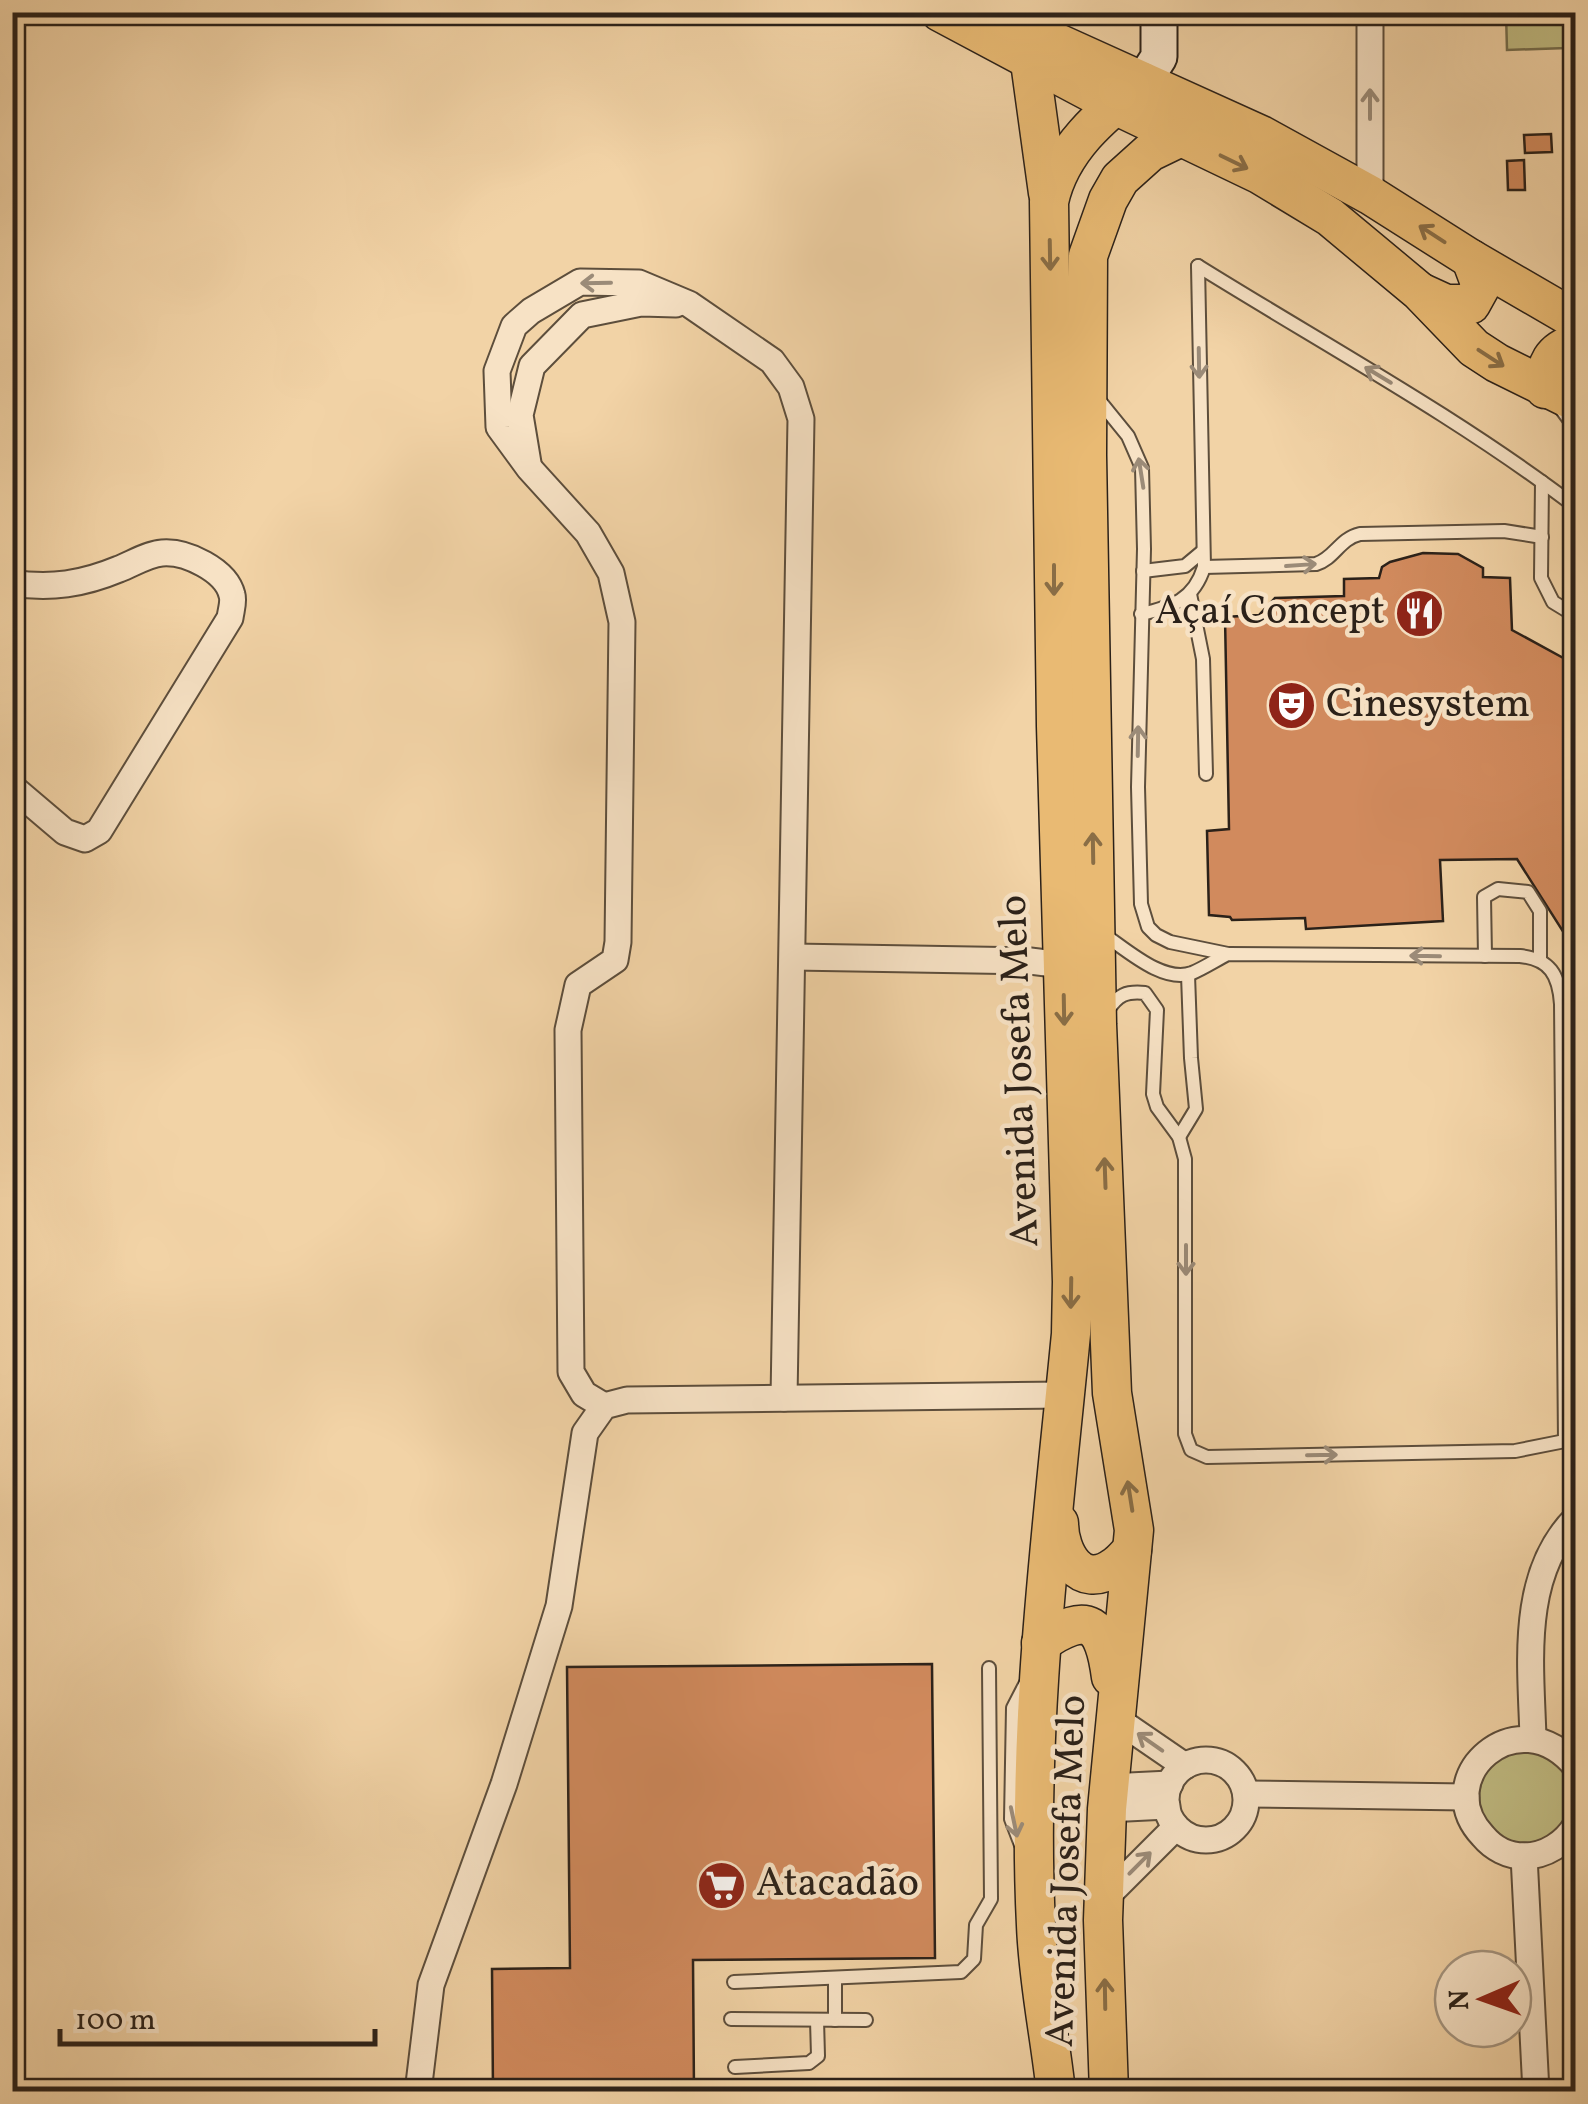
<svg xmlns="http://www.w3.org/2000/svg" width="1588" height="2104" viewBox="0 0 1588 2104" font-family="Vollkorn,serif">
  <rect width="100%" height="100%" fill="#f2d3a6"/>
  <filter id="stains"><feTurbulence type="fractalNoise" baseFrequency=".002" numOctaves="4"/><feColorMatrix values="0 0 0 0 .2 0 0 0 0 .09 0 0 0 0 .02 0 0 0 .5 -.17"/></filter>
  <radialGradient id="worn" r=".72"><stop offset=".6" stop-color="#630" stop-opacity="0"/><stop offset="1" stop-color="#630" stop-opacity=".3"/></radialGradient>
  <g fill="#c0bb82" stroke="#766e4e" stroke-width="2.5">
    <path d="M1506 13H1565L1566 48 1507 50Z"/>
    <circle cx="1525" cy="1797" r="46"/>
  </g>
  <g fill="#d18a5d" stroke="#2b2119" stroke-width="2.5">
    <path d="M1551 134 1552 152 1525 153 1524 135Z"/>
    <path d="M1524 160 1525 190H1508L1507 161Z"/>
    <path d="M1423 553 1458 554 1483 568V577L1510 578 1512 630 1567 660 1576 658V952L1517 859 1440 860 1443 921 1306 929 1305 918 1232 920 1230 917 1209 915 1207 831 1229 829 1225 617 1259 615 1275 598 1344 596V579L1379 578 1382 567 1390 562Z"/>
    <path d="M932 1664 935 1958 693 1960 694 2092H493L492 1969 570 1968 567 1667Z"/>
  </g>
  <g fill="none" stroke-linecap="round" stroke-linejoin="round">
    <defs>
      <g id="lane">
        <path d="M1198 266C1325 345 1456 416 1576 507"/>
        <path d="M1563 308 1570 292 1576 227"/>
        <path d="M1098 399 1128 436 1142 468 1144 549 1138 787 1141 904 1148 927 1156 935 1170 942 1228 954"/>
        <path d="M1559 406 1576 429"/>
        <path d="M1542 482 1541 578 1553 602 1576 616"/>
        <path d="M1204 567 1316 564C1335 558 1339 539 1360 534L1504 531 1542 537"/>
        <path d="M1143 571 1185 566 1203 551"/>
        <path d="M1190 594 1203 659 1206 774"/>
        <path d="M1141 614C1172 607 1194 600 1204 567L1198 266"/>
        <path d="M1100 932C1124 947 1162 984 1192 973 1204 968 1216 960 1228 954L1520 956C1550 959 1559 975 1561 1004L1565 1441H1576"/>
        <path d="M1485 956 1484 897 1498 889 1528 892 1540 911V959"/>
        <path d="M1108 1010C1118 995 1126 991 1145 993L1157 1010 1153 1094 1157 1107 1179 1137 1185 1159V1434L1191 1450 1207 1457 1515 1451 1565 1441"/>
        <path d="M1179 1137 1196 1109 1191 1058 1188 975"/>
        <path d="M1021 1845 1011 1819 1013 1708 1029 1677"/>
        <path d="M835 1978V2020"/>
        <path d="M734 1982 961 1972 974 1959 976 1925 991 1899 989 1668"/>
        <path d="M731 2019 866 2020"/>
        <path d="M735 2067 809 2063 818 2056 817 2020"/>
      </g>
      <g id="street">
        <path d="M1370 12V195"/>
        <path d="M528 463 520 415 532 366 582 315 641 303 676 304"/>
        <path d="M12 583C51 589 83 584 119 569 132 564 148 554 162 553 186 551 226 570 232 595 234 602 231 610 230 618L99 831 85 839 65 832 12 787"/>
        <path d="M793 957 1030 961 1063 965"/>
        <path d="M604 1406 584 1394 571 1372 568 1030 578 985 615 960 618 942 622 622 611 573 588 533 529 468 499 427 497 371 514 326 531 311 580 282 639 283 689 304 772 361 791 387 801 419 784 1398"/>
        <path d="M1115 1718 1185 1766"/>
        <path d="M1533 1738C1531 1665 1519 1575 1576 1518"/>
        <circle cx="1206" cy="1800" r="40"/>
        <path d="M1576 1767C1518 1696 1428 1778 1483 1836 1493 1848 1508 1856 1524 1856 1546 1856 1565 1843 1576 1825"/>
        <path d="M1109 1787 1170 1784"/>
        <path d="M1246 1794 1466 1797"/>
        <path d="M1107 1809 1167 1806"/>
        <path d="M1524 1856 1536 2092"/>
        <path d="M1104 1899 1176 1827"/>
        <path d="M418 2092 431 1985 504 1784 559 1606 585 1433 604 1406 627 1400 1065 1395"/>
      </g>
      <path id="secondary" d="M1143 82 1159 57V12"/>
      <g id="primary">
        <path d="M940 12 1115 105 1259 174 1330 217 1420 292 1474 348 1497 363 1576 402"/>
        <path d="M989 12 1261 135 1370 195 1471 259 1576 320"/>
        <path d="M1030 62 1048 193"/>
        <path d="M1422 293 1446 304H1471L1481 286 1471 259"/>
        <path d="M1545 389C1545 364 1552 350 1576 343"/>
        <path d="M1059 1523C1059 1553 1080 1591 1114 1567 1121 1563 1127 1555 1132 1550"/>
        <path d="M1041 1643C1089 1609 1104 1624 1111 1677"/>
        <path d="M1056 2092C1050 2036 1038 1981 1036 1925 1026 1727 1052 1530 1071 1334L1072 1282 1056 726 1049 202C1060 149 1102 115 1143 82"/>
        <path d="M1109 2092 1103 1920 1107 1809 1134 1530 1112 1393 1097 1024 1087 455 1088 256 1108 200 1120 179 1150 152 1181 137"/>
      </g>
    </defs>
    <use href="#lane" stroke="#5d4e3c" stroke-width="16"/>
    <use href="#street" stroke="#5d4e3c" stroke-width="29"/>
    <use href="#secondary" stroke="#2b2119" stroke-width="39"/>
    <use href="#primary" stroke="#2b2119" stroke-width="41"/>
    <use href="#lane" stroke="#f7e2c5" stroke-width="12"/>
    <use href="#street" stroke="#f7e2c5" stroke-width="25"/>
    <use href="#secondary" stroke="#f7e2c5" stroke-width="35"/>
    <use href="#primary" stroke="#e9ba73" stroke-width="38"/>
  </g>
  <defs><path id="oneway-shaft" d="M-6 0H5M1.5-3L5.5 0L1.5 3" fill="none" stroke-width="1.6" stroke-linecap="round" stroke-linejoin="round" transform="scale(2.5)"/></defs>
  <g stroke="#9b8b78">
    <use href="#oneway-shaft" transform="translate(1370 104) rotate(-90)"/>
    <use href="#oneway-shaft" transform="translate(596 283) rotate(179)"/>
    <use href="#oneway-shaft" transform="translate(1199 363) rotate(89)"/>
    <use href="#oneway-shaft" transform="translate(1378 375) rotate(-149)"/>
    <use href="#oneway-shaft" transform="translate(1141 473) rotate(-99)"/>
    <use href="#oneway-shaft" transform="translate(1301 565) rotate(-4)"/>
    <use href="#oneway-shaft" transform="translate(1138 741) rotate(-89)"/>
    <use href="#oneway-shaft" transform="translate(1425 956) rotate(-179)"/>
    <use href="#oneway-shaft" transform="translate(1186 1260) rotate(90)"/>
    <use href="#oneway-shaft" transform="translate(1322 1455) rotate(-1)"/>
    <use href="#oneway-shaft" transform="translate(1150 1742) rotate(-145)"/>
    <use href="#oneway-shaft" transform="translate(1014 1822) rotate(78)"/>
    <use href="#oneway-shaft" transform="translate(1140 1863) rotate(-45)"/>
  </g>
  <g stroke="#8a6e46">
    <use href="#oneway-shaft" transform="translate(1234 162) rotate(26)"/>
    <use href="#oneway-shaft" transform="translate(1432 234) rotate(-147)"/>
    <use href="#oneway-shaft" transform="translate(1050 255) rotate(89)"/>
    <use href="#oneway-shaft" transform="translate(1491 358) rotate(33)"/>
    <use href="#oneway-shaft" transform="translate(1054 580) rotate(90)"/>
    <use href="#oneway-shaft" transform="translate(1093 848) rotate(-91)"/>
    <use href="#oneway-shaft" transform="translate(1064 1010) rotate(89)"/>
    <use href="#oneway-shaft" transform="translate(1105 1173) rotate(-92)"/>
    <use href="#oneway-shaft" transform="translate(1071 1293) rotate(91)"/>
    <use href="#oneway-shaft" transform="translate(1130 1496) rotate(-99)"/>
    <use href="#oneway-shaft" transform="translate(1105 1994) rotate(-91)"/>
  </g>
  <defs>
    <symbol id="restaurant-disc" viewBox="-11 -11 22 22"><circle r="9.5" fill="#8f2418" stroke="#f7e2c5"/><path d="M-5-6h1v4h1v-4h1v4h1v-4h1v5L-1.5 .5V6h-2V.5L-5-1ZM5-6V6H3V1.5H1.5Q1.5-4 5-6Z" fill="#fff"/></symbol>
    <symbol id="theatre-disc" viewBox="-11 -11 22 22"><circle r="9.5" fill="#8f2418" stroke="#f7e2c5"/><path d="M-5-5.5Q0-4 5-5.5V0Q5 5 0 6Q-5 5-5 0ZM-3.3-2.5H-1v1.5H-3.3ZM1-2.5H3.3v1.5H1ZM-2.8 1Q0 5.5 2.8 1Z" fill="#fff"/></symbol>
    <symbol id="supermarket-disc" viewBox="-11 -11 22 22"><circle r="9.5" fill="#8f2418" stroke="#f7e2c5"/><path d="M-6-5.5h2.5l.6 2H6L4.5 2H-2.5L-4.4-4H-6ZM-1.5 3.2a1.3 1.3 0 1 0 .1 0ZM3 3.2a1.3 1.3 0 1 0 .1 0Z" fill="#fff"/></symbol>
  </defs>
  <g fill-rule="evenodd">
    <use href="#restaurant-disc" x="1392" y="586" width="55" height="55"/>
    <use href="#theatre-disc" x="1264" y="678" width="55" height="55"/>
    <use href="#supermarket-disc" x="694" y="1858" width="55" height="55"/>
  </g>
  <g text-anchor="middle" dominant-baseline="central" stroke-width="9" stroke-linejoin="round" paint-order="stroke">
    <g font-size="40" fill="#2b2119" stroke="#f7e2c5" text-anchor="start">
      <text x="1385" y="613" text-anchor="end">Açaí Concept</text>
      <text x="1326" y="706">Cinesystem</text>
      <text x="756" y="1885">Atacadão</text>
    </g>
    <g font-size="40" fill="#2b2119" stroke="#f7e2c5">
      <text transform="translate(1021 1071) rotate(-92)">Avenida Josefa Melo</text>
      <text transform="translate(1068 1871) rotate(-88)">Avenida Josefa Melo</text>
    </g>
  </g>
  <rect width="1588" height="2104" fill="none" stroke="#f2d3a6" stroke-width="50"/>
  <rect x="15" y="15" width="1558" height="2074" fill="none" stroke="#2b2119" stroke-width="5"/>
  <rect x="25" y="25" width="1538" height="2054" fill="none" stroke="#2b2119" stroke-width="2.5"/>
  <g transform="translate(1483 1999) rotate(268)"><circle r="48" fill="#f7e2c5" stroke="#a59580" stroke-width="2.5"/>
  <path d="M0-8L18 38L0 25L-18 38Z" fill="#8f2418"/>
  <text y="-15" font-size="28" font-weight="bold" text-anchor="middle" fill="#2b2119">N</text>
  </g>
  <path d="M60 2029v15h315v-15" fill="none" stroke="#2b2119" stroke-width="5"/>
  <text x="75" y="2029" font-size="30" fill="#2b2119" stroke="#f7e2c5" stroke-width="8" paint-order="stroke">100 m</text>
  <rect width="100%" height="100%" filter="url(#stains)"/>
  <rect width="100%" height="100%" fill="url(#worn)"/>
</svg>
